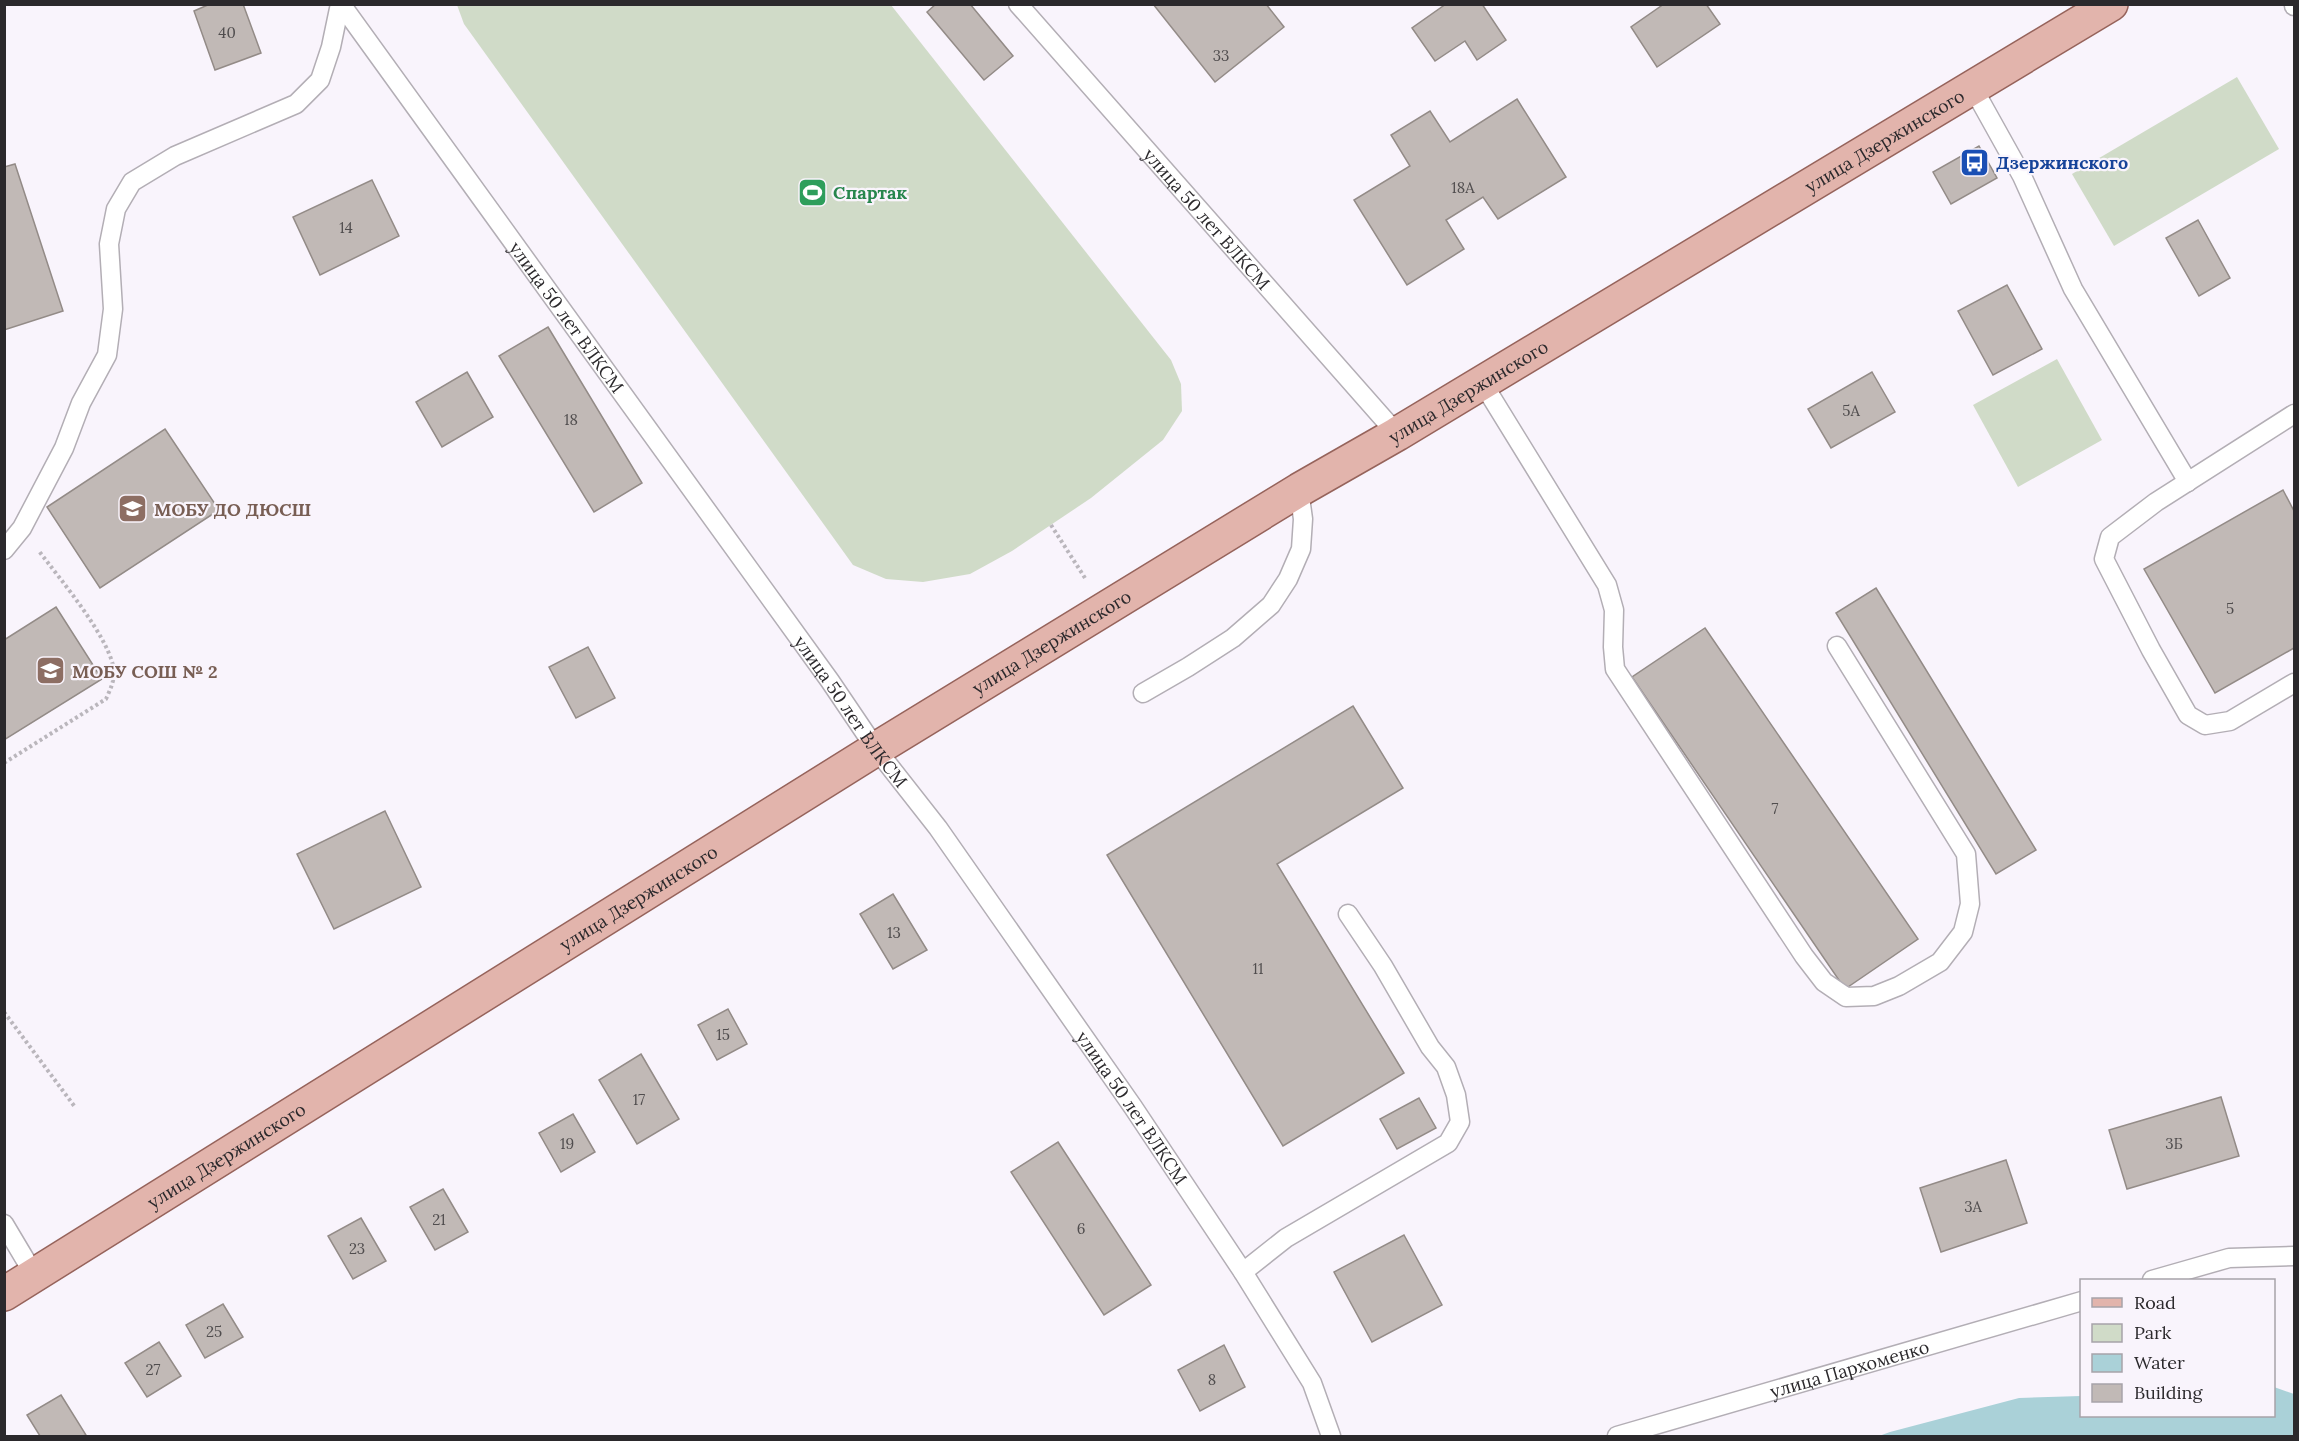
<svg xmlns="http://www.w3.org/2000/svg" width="2299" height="1441" viewBox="0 0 2299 1441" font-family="Lora,serif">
  <rect width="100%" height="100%" fill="#f9f4fc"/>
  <g fill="#d0dbc8">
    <path d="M457 5H891L1171 360 1181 384 1182 411 1163 440 1091 498 1012 551 970 574 923 582 886 579 853 565 464 24Z"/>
    <path d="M2237 77 2279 149 2114 246 2072 174Z"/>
    <path d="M2057 359 2102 440 2018 487 1973 405Z"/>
  </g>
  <path fill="#aad1d8" d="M2274 1387 2294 1394V1436H1879L1890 1432 2019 1398 2081 1396 2082 1416H2274Z"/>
  <g fill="#c1b9b6" stroke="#938b87" stroke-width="1.5">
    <path d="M210 4H243L261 53 215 70 194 11Z"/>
    <path d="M936 4H970L1013 56 984 80 927 12Z"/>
    <path d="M1153 4H1266L1284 27 1215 82Z"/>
    <path d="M1446 4H1482L1506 40 1477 60 1465 41 1435 61 1412 28Z"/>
    <path d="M1664 4H1706L1720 24 1657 67 1631 27Z"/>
    <path d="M1517 99 1566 177 1498 219 1483 197 1446 220 1464 249 1407 285 1354 200 1410 166 1391 135 1430 111 1450 142Z"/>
    <path d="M1979 146 1997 178 1951 204 1933 172Z"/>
    <path d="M15 164 63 311 4 330V167Z"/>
    <path d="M372 180 399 236 320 275 293 217Z"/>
    <path d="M2198 220 2230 278 2199 296 2166 238Z"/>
    <path d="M2007 285 2042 349 1993 375 1958 311Z"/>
    <path d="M548 327 642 483 594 512 499 356Z"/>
    <path d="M467 372 493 417 442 447 416 402Z"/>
    <path d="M1872 372 1895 412 1831 448 1808 409Z"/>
    <path d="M165 429 219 510 100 588 47 507Z"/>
    <path d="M2283 490 2294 511V648L2215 693 2144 569Z"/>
    <path d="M1876 588 2036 850 1996 874 1836 613Z"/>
    <path d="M56 607 102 679 4 740V640Z"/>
    <path d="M1705 628 1918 939 1845 989 1632 677Z"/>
    <path d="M588 647 615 698 576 718 549 667Z"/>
    <path d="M1353 706 1403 788 1277 864 1404 1073 1283 1146 1107 855Z"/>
    <path d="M385 811 421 887 334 929 297 854Z"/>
    <path d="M893 894 927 950 893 969 860 914Z"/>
    <path d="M728 1009 747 1044 717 1060 698 1025Z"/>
    <path d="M641 1054 679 1119 637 1144 599 1080Z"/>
    <path d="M2221 1097 2239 1156 2127 1189 2109 1130Z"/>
    <path d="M1419 1098 1436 1128 1397 1149 1380 1119Z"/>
    <path d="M573 1114 595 1152 561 1172 539 1133Z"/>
    <path d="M1058 1142 1151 1285 1104 1315 1011 1172Z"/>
    <path d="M2006 1160 2027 1223 1941 1252 1920 1188Z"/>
    <path d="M443 1189 468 1232 435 1250 410 1207Z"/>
    <path d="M361 1218 386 1261 353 1279 328 1236Z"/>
    <path d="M1404 1235 1442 1305 1372 1342 1334 1272Z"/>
    <path d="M223 1304 243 1337 205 1358 186 1325Z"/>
    <path d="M159 1342 181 1376 147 1397 125 1363Z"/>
    <path d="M1224 1345 1245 1387 1200 1411 1178 1370Z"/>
    <path d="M61 1395 86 1435 83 1436H40L27 1415Z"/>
  </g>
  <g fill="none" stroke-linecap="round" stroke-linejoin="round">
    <defs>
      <g id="lane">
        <path id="s1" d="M341 4 830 681 876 749 938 828 1133 1107 1243 1272 1312 1383 1331 1436"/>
        <path id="s2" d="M1018 4 1397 434"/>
        <path d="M2294 4V6"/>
        <path d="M1973 88 2022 176 2073 289 2188 482"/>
        <path d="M1482 382 1607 585 1614 610 1613 647 1615 669 1804 956 1824 982 1846 997 1874 996 1899 986 1940 962 1963 932 1970 904 1966 854 1837 646"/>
        <path d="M2294 414 2156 502 2110 537 2104 559 2151 650 2188 715 2205 725 2230 721 2294 683"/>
        <path d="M4 550 22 528 64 448 81 403 107 355 113 309 109 244 116 209 132 182 175 156 296 104 320 80 331 47 340 4"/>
        <path d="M1143 693 1188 667 1233 638 1271 605 1288 579 1301 549 1303 519 1299 490"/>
        <path d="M4 1224 35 1276"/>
        <path d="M1243 1272 1286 1238 1448 1143 1460 1122 1456 1095 1446 1067 1430 1047 1383 966 1348 914"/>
        <path d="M2152 1280 2229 1258 2294 1256"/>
        <path id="s3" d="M1617 1436 2082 1301"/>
      </g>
      <g id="primary">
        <path id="s4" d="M4 1294 876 749 1299 490 1397 434 2111 4"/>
      </g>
    </defs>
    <use href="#lane" stroke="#b3aeb5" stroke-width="21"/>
    <use href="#primary" stroke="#96635b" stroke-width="36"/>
    <g stroke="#bab6bc" stroke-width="4" stroke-dasharray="3 3" stroke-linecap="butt">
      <path d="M1051 525 1085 578"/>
      <path d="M4 763 106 699C110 690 114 682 114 672 112 640 59 578 39 551"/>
      <path d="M4 1012 75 1107"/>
    </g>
    <use href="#lane" stroke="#fff" stroke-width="18"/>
    <use href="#primary" stroke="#e2b4ac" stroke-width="33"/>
  </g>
  <defs>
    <symbol id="bus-square" viewBox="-11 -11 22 22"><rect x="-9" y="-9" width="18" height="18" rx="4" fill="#1a4fb4" stroke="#f9f4fc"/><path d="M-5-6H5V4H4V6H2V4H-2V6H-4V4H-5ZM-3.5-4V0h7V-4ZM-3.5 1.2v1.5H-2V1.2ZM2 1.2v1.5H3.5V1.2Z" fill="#fff"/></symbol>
    <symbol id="stadium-square" viewBox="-11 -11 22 22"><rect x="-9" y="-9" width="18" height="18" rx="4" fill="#2e9e5b" stroke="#f9f4fc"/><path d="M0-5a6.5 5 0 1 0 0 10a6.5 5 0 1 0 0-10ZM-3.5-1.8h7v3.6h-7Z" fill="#fff"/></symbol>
    <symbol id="school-square" viewBox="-11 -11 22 22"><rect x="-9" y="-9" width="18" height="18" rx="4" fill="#8d6e63" stroke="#f9f4fc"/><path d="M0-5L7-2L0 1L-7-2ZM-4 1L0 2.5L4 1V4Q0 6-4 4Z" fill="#fff"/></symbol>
  </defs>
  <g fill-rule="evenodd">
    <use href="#bus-square" x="1958" y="146" width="33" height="33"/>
    <use href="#stadium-square" x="796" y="176" width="33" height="33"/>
    <use href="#school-square" x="116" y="492" width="33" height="33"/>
    <use href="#school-square" x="34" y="654" width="33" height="33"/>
  </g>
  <g text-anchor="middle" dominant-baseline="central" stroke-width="4.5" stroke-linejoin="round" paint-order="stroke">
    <g font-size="15" fill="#504d4e">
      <text x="227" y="32">40</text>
      <text x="1221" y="55">33</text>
      <text x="1463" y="187">18А</text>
      <text x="346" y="227">14</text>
      <text x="1851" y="410">5А</text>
      <text x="571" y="419">18</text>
      <text x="2230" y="608">5</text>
      <text x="1775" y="808">7</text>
      <text x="894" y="932">13</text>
      <text x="1258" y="968">11</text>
      <text x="723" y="1034">15</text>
      <text x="639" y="1099">17</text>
      <text x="567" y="1143">19</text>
      <text x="2174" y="1143">3Б</text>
      <text x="1973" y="1206">3А</text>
      <text x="439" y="1219">21</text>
      <text x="1081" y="1228">6</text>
      <text x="357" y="1248">23</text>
      <text x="214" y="1331">25</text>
      <text x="153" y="1369">27</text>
      <text x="1212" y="1379">8</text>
    </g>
    <g font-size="18" fill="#2b292c" stroke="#f9f4fc">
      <text stroke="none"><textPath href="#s4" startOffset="2206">улица Дзержинского</textPath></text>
      <text stroke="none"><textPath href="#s2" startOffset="286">улица 50 лет ВЛКСМ</textPath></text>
      <text stroke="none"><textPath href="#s1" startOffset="386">улица 50 лет ВЛКСМ</textPath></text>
      <text stroke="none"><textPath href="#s4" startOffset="1720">улица Дзержинского</textPath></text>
      <text stroke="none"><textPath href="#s4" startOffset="1234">улица Дзержинского</textPath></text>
      <text stroke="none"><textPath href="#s1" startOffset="872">улица 50 лет ВЛКСМ</textPath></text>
      <text stroke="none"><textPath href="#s4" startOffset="748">улица Дзержинского</textPath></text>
      <text stroke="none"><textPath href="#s1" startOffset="1358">улица 50 лет ВЛКСМ</textPath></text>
      <text stroke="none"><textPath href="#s4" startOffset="262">улица Дзержинского</textPath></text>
      <text stroke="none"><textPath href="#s3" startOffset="242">улица Пархоменко</textPath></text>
    </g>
    <g font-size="18" font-weight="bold" fill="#164399" stroke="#f9f4fc" text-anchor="start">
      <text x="1996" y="162">Дзержинского</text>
    </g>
    <g font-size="18" font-weight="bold" fill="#27864d" stroke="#f9f4fc" text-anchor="start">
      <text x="833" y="192">Спартак</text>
    </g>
    <g font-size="18" font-weight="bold" fill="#785e54" stroke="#f9f4fc" text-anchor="start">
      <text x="154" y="509">МОБУ ДО ДЮСШ</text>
      <text x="72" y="671">МОБУ СОШ № 2</text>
    </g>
  </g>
  <rect width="2299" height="1441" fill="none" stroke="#2b292c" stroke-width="12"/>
  <rect x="2080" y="1279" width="195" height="138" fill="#f9f4fc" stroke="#a7a3a9" stroke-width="1.5"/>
  <rect x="2092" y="1298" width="30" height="9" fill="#e2b4ac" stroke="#a7a3a9" stroke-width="1.5"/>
  <text x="2134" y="1309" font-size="18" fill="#2b292c">Road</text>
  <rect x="2092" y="1324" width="30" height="18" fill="#d0dbc8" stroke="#a7a3a9" stroke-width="1.5"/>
  <text x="2134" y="1339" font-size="18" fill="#2b292c">Park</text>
  <rect x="2092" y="1354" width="30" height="18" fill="#aad1d8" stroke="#a7a3a9" stroke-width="1.5"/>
  <text x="2134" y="1369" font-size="18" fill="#2b292c">Water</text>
  <rect x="2092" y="1384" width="30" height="18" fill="#c1b9b6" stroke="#a7a3a9" stroke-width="1.5"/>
  <text x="2134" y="1399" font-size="18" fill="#2b292c">Building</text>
</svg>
